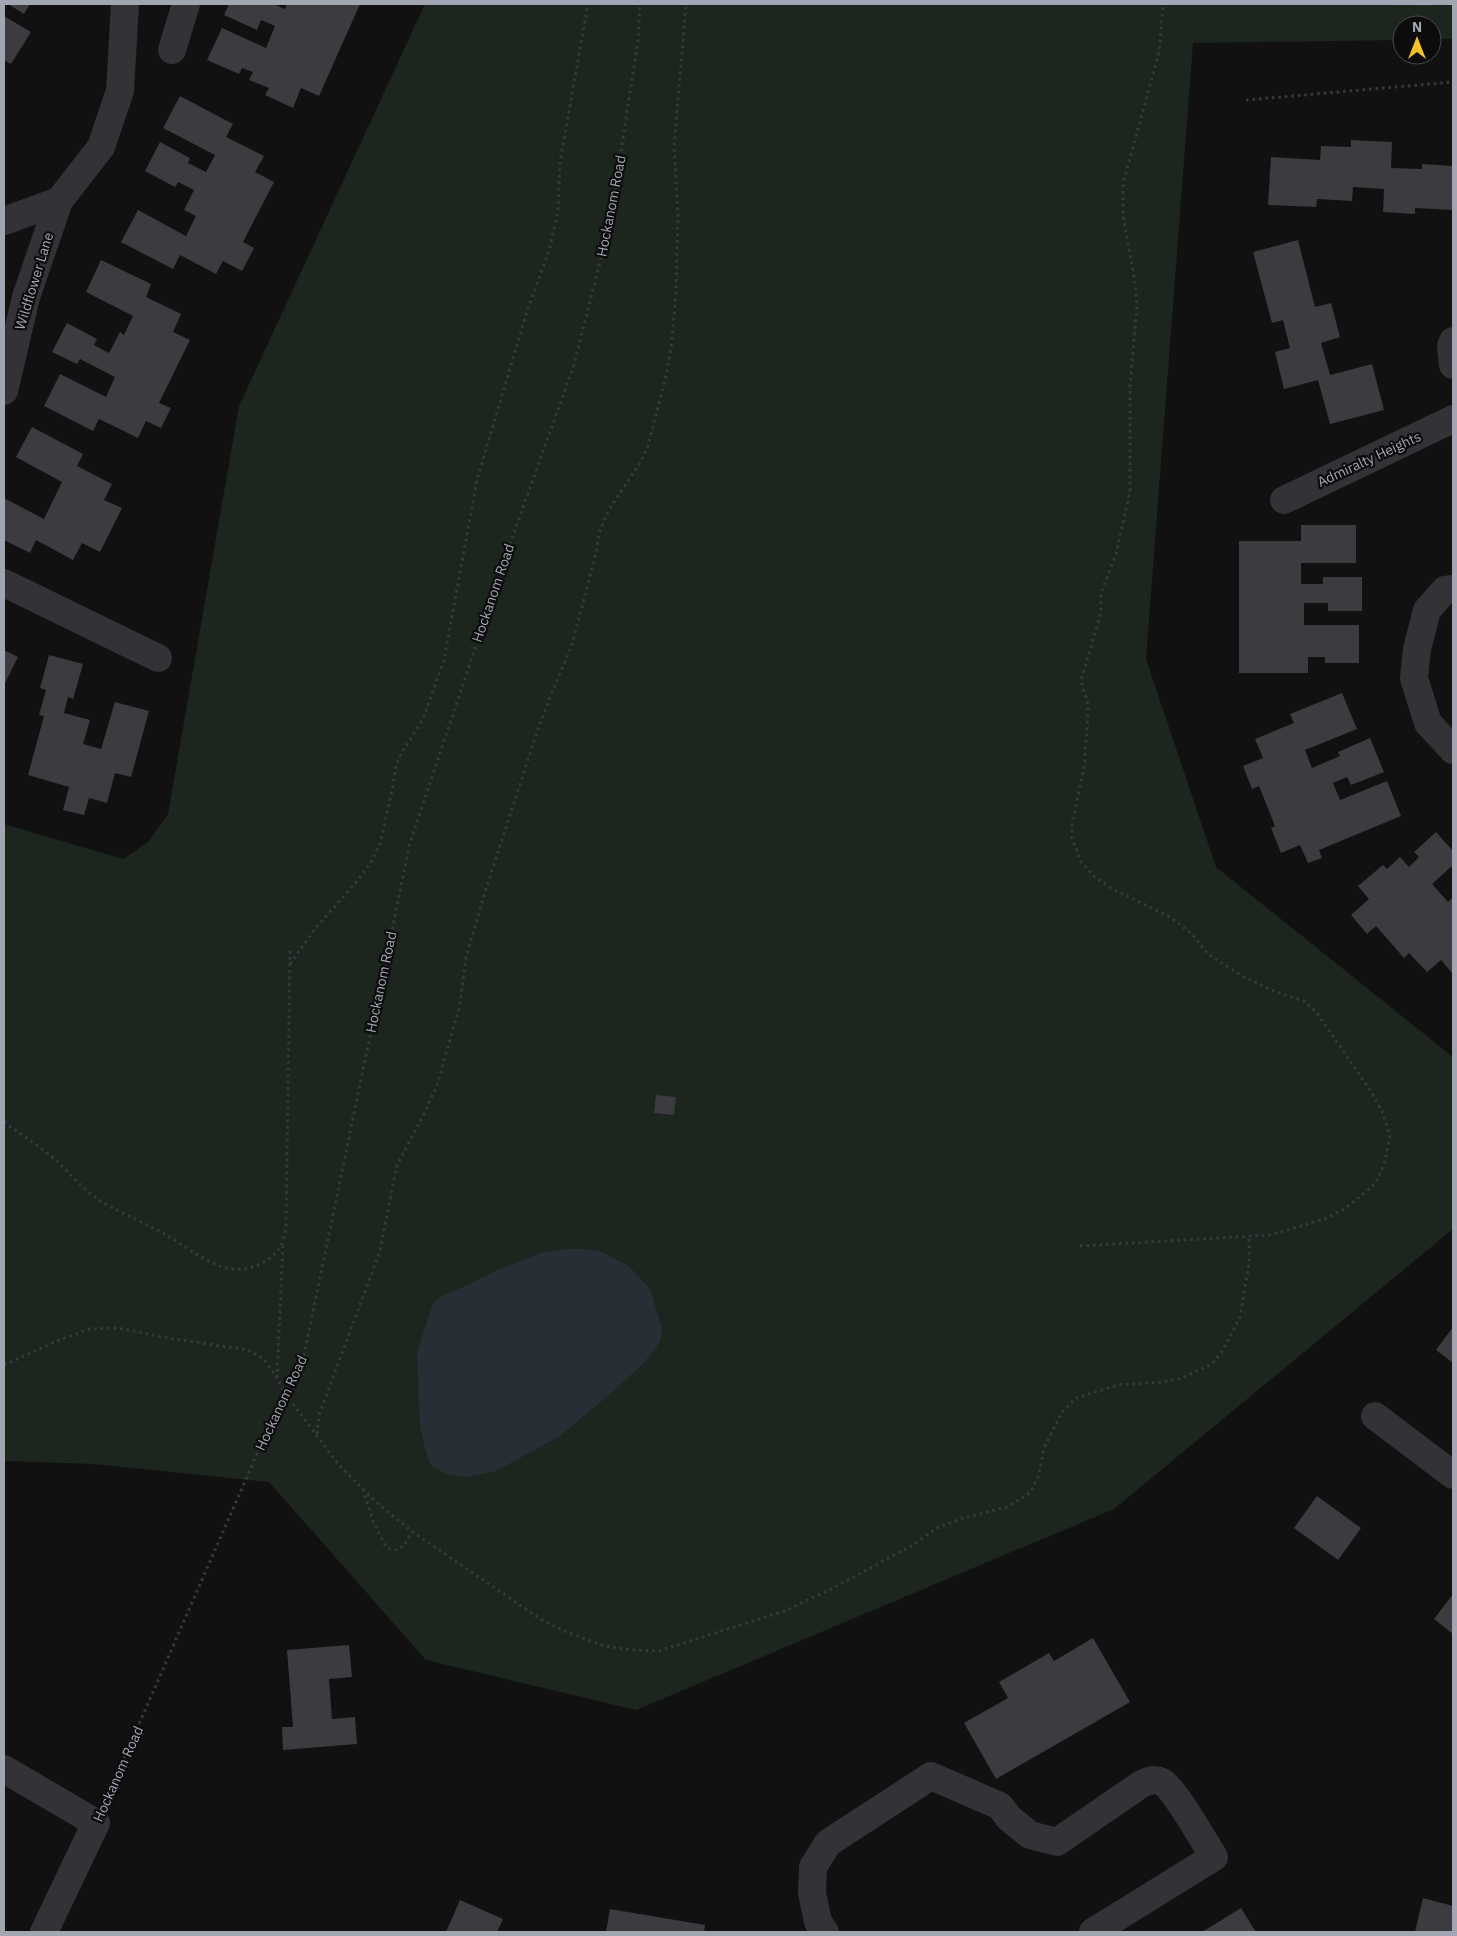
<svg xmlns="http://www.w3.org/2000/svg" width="1457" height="1936" viewBox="0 0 1457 1936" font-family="'IBM Plex Sans',sans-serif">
  <rect width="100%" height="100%" fill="#111112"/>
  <path fill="#1d251f" d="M425 4H1453V39H1432V25H1402V40L1193 43 1146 659 1216 867 1453 1057V1229L1114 1509 636 1710 426 1660 269 1482 94 1464 4 1461V824L123 859 148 842 168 814 239 406Z"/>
  <path fill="#272e36" d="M564 1249H581L600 1251 627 1265 639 1276 651 1291 662 1329 660 1342 643 1364 610 1394 560 1436 496 1471 467 1477 444 1473 430 1464 425 1448 420 1426 417 1353 433 1303 443 1295 470 1284 497 1270 541 1253Z"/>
  <g fill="#3b3b40">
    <path d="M8 4H30L24 14Z"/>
    <path d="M229 4H273L285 9 287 4H360L319 96 301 88 293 108 265 95 269 88 249 80 253 72 242 68 239 74 207 60 222 28 266 48 275 26 261 20 257 30 224 15Z"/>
    <path d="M4 16 31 32 11 64 4 60Z"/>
    <path d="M180 96 233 124 226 137 264 156 255 172 274 182 243 242 254 248 242 271 223 261 216 274 180 255 173 269 121 242 138 210 186 236 196 216 184 210 194 190 178 182 175 187 145 171 160 142 190 158 188 163 206 172 215 155 163 128Z"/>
    <path d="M1351 140 1392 142 1391 168 1422 169V164L1453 166V210L1415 208V214L1383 212 1384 189 1353 187 1352 201 1317 199 1316 207 1268 205 1271 157 1320 160 1321 146 1351 147Z"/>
    <path d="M1298 240 1315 307 1331 303 1340 337 1321 343 1330 375 1372 364 1384 410 1330 424 1318 380 1284 389 1275 352 1290 348 1283 320 1272 323 1253 252Z"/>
    <path d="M101 260 151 284 146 297 181 314 173 332 190 340 159 403 171 408 161 428 146 421 138 438 99 419 93 431 44 406 60 374 106 397 115 377 80 359 77 364 52 352 67 323 97 339 94 345 109 353 120 332 124 335 133 316 86 292Z"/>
    <path d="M32 427 83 454 77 466 112 484 104 500 122 508 100 552 82 543 73 560 36 540 30 553 4 540V498L44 519 62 482 16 457Z"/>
    <path d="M1301 525H1356V563H1301V584H1323V577H1362V611H1328V603H1304V625H1359V663H1325V657H1308V673H1239V541H1301Z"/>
    <path d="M4 650 18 657 4 685Z"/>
    <path d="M49 655 83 664 73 699 68 697 64 713 90 720 83 744 101 749 115 702 149 711 131 777 115 773 107 803 89 798 84 815 63 810 69 787 28 775 44 716 39 715 46 690 40 688Z"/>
    <path d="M1342 693 1357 729 1305 750 1312 768 1340 756 1338 752 1370 738 1384 772 1351 785 1347 777 1333 783 1340 800 1387 781 1401 816 1319 850 1322 858 1308 863 1300 845 1281 853 1271 828 1275 826 1259 786 1252 789 1243 766 1263 758 1255 739 1294 723 1290 714Z"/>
    <path d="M1436 832 1453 851V865L1432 884 1448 902 1453 897V974L1441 960 1427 972 1409 953 1404 958 1376 926 1367 934 1351 915 1369 899 1358 886 1383 865 1387 869 1400 857 1409 867 1419 857 1414 852Z"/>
    <path d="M656 1095 676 1097 674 1115 654 1113Z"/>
    <path d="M1453 1327V1363L1436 1350Z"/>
    <path d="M1317 1496 1361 1528 1338 1560 1294 1528Z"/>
    <path d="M1453 1594V1634L1434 1619Z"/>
    <path d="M1093 1638 1130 1702 996 1779 964 1723 1008 1698 999 1682 1049 1653 1054 1661Z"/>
    <path d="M349 1645 352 1677 329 1679 332 1719 355 1717 357 1744 283 1750 282 1727H293L287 1650Z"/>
    <path d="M1423 1898 1453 1906V1932H1415Z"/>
    <path d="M460 1900 503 1919 497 1932H446Z"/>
    <path d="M1241 1908 1256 1932H1202Z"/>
    <path d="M610 1909 705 1925 704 1932H606Z"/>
  </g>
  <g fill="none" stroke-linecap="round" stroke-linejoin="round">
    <g stroke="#38393e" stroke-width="3" stroke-dasharray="2.5 4" stroke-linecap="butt">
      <path d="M1397 4H1434"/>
      <path d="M1246 100 1453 82"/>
      <path d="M290 964 315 929 358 880 371 862 380 844 392 791 396 765 401 754 423 719 444 660 477 480 527 311 549 251 558 211 560 162 588 4"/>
      <path d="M4 1122C20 1134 38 1145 53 1158 68 1170 79 1186 95 1197 116 1212 146 1223 168 1236 198 1254 229 1283 264 1262 279 1253 283 1245 286 1229L290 946"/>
      <path d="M1080 1246 1270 1235 1325 1219 1346 1208 1375 1184 1384 1165 1390 1136 1382 1111 1372 1093 1317 1013 1304 1001 1274 991 1244 977 1208 954 1192 934 1170 917 1111 888 1095 877 1081 862 1072 838V824L1084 768 1087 731 1088 704 1081 681 1101 612V593L1116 554 1130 491V385L1137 305 1134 276 1123 216V184L1159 52 1163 4"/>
      <path d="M4 1365 59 1340 90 1329 118 1328 169 1338 248 1350 264 1359 277 1378 284 1392 338 1464 376 1502 414 1533 542 1620 562 1630 604 1646 633 1650 658 1651 785 1611 835 1587 913 1545 937 1528 960 1519 1007 1507 1030 1493 1038 1477 1044 1448 1062 1412 1076 1398 1119 1385 1163 1382 1182 1378 1212 1364 1223 1350 1240 1317 1249 1263V1236"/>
      <path d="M277 1378 283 1245"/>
      <path d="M317 1434 319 1415 380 1251 397 1165 423 1116 437 1085 460 1005 466 957 486 889 537 732 551 695 572 645 596 553 599 533 608 511 640 463 647 449 666 376 671 349 676 293 678 215 674 146 686 4"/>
      <path d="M363 1489 373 1521 386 1547C401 1556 406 1542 412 1531"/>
      <path d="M108 1795 284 1392 304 1355 410 843 511 541 574 365 610 222 638 41 640 4"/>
    </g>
    <g stroke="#323237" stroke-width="28">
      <path d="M172 50 186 4"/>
      <path d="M4 221 59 201"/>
      <path d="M1453 341 1451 346 1453 365"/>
      <path d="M4 391 26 297 59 201 101 147 120 91 125 4"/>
      <path d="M1284 500 1453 419"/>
      <path d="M4 583 158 658"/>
      <path d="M1453 589 1445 590 1427 610 1417 649 1414 678 1428 723 1453 750"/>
      <path d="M1375 1416 1453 1475"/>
      <path d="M4 1769 96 1823 44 1932"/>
      <path d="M825 1932 818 1922 812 1893 813 1867 828 1843 931 1776 1000 1806 1009 1818 1030 1835 1057 1842 1140 1785C1147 1781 1154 1778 1162 1782 1174 1788 1205 1843 1214 1857L1093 1932"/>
    </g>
  </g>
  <g text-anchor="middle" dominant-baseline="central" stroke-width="4.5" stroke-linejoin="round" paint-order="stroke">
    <g font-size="14" fill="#a2a6b3" stroke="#0c0c0d">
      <text transform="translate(611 206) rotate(-79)">Hockanom Road</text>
      <text transform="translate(34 281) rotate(-73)">Wildflower Lane</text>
      <text transform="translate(1369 459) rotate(-25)">Admiralty Heights</text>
      <text transform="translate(493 593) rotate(-71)">Hockanom Road</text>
      <text transform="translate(381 982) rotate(-78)">Hockanom Road</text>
      <text transform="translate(281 1403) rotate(-65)">Hockanom Road</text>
      <text transform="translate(118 1774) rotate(-66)">Hockanom Road</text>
    </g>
  </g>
  <rect width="1457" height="1936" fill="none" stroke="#a2a6b3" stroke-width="10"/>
  <g transform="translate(1417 40)"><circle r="24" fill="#0c0c0d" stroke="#484a4f"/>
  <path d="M0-4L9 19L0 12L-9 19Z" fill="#f3c229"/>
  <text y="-8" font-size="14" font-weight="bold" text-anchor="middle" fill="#a2a6b3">N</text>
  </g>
</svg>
